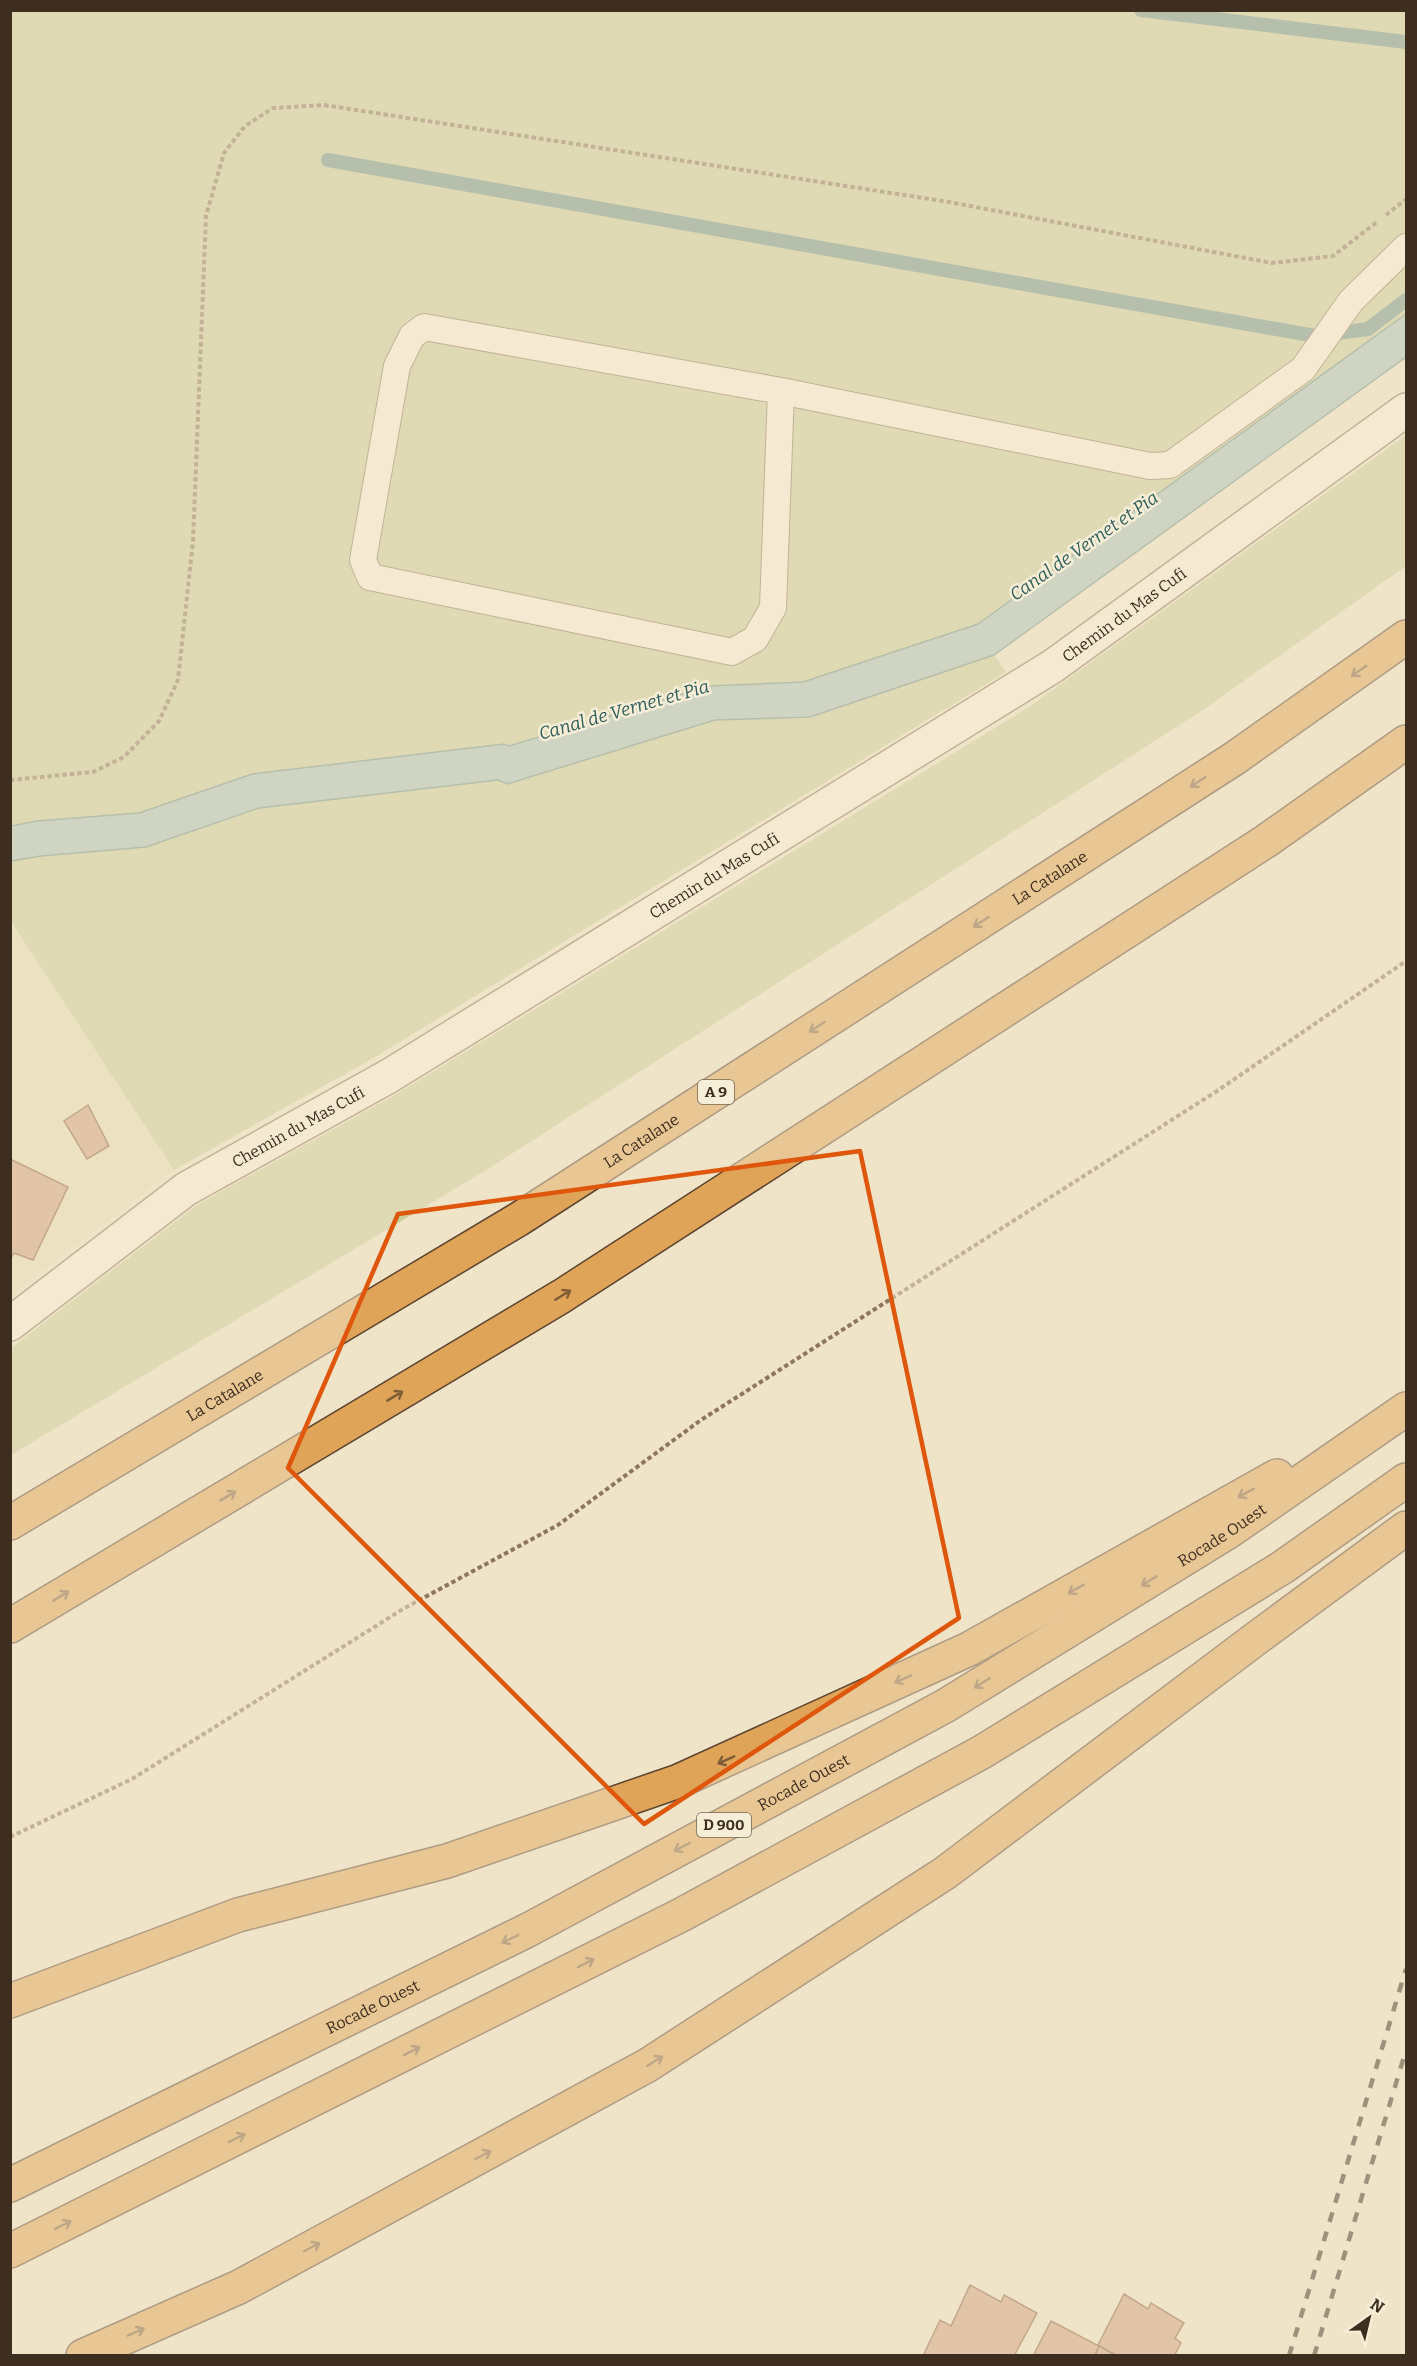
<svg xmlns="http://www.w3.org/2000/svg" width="1417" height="2366" viewBox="0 0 1417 2366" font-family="Bitter,serif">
  <rect width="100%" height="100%" fill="#f0e4c8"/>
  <path fill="#e6deb5" d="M10 922 174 1170 11 1295H10Z"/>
  <g fill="#c9cf9b">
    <path d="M11 11H1406V314L978 624 803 682 709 686 509 746 504 744 252 774 139 813 37 821 11 826Z"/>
    <path d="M1406 435V566L1203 710 488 1169 11 1455V1348L197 1205 398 1093 1029 707Z"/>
    <path d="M994 655 1006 672 377 1056 174 1170 11 922V861L41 856 146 847 259 808 499 780 507 783 715 720 810 717Z"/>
  </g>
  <path fill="#a9c4bc" stroke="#6f938a" stroke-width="1.5" d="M1406 314V357L994 655 810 717 715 720 507 784 498 780 259 808 146 847 41 856 11 861V826L37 821 139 813 252 774 504 744 509 746 709 686 803 682 978 624Z"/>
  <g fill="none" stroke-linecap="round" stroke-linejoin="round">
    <g stroke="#6f938a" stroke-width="14">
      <path d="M1141 10 1406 42"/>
      <path d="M328 160 1315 336 1368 329 1406 300"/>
    </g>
  </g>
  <g fill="#cf9f7d" stroke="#8d5f41" stroke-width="1.5">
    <path d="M88 1105 109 1146 87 1159 64 1121Z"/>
    <path d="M10 1159 68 1187 33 1260 14 1253 10 1260Z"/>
    <path d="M970 2285 1001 2302 1004 2295 1037 2313 1014 2356H923L940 2320 951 2326Z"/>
    <path d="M1124 2294 1148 2309 1151 2303 1184 2323 1175 2338 1181 2343 1174 2356H1117L1098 2345Z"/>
    <path d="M1051 2321 1099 2346 1095 2356H1033Z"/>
    <path d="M1099 2346 1117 2356H1095Z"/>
  </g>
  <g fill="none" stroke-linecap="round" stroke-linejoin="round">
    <defs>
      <path id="lane" d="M781 391 773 608 755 639 732 652 370 577 363 560 397 366 412 336 424 327 781 391 1150 466 1170 465 1303 369 1351 301 1406 247"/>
      <g id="street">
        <path id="s1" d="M10 1324 186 1189 389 1076 1053 666 1406 410"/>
      </g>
      <g id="highway">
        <path id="s2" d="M10 1523 519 1219 1235 758 1406 637"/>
        <path d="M10 1626 562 1296 1266 841 1406 742"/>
        <path d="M10 2001 238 1915 447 1861 679 1781 969 1649 1277 1476"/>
        <path id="s3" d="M10 2185 528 1930 945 1706 1228 1532 1406 1409"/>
        <path d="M10 2251 681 1915 982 1752 1283 1567 1406 1480"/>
        <path d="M83 2356 239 2287 648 2065 945 1873 1254 1640 1406 1528"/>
      </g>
    </defs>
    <use href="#lane" stroke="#8d765c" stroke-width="28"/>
    <use href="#street" stroke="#8d765c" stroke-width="36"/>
    <use href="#highway" stroke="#5b4430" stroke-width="36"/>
    <g stroke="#8d765c" stroke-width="4" stroke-dasharray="4.5 3" stroke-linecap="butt">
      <path d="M1386 215 1406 199"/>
      <path d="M10 780 93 772 124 757 159 721 178 680 193 541 206 216 224 153 245 126 273 108 324 105 949 202 1272 263 1333 256 1377 222"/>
      <path d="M10 1837 132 1779 403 1609 558 1525 701 1420 1217 1091 1406 961"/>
    </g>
    <use href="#lane" stroke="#faf1dc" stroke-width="26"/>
    <use href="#street" stroke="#faf1dc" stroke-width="33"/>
    <use href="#highway" stroke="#e0a458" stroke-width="33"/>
    <g stroke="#3d2e20" stroke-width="4.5" stroke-dasharray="10 10" stroke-linecap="butt">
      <path d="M1289 2356 1406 1969"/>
      <path d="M1314 2356 1406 2050"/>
    </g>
  </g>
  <defs><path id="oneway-shaft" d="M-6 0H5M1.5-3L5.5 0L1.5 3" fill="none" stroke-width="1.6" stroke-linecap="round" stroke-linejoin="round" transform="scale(1.5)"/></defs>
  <g stroke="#7e5d36">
    <use href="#oneway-shaft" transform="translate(1359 671) rotate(145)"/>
    <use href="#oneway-shaft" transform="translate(1198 782) rotate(147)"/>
    <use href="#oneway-shaft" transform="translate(981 922) rotate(147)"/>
    <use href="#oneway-shaft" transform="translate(817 1027) rotate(147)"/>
    <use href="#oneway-shaft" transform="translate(563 1295) rotate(-32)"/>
    <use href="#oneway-shaft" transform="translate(395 1396) rotate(-31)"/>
    <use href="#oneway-shaft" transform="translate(1246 1493) rotate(151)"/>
    <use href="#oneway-shaft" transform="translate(228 1496) rotate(-31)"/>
    <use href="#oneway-shaft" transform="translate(1149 1581) rotate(148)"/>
    <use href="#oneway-shaft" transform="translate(1076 1589) rotate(151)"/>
    <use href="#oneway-shaft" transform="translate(61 1596) rotate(-31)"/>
    <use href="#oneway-shaft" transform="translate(903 1679) rotate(156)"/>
    <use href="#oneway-shaft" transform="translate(982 1683) rotate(148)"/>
    <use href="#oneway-shaft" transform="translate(726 1760) rotate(156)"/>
    <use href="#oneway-shaft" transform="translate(682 1847) rotate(152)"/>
    <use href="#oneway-shaft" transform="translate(510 1939) rotate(154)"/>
    <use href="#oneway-shaft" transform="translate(586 1963) rotate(-27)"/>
    <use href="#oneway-shaft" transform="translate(412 2051) rotate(-27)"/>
    <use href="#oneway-shaft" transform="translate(655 2061) rotate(-32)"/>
    <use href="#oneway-shaft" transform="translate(237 2138) rotate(-26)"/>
    <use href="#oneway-shaft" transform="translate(483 2155) rotate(-28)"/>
    <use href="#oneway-shaft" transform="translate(63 2225) rotate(-26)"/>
    <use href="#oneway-shaft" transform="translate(312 2247) rotate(-28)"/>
    <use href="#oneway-shaft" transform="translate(136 2332) rotate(-24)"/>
  </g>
  <path d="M0 0H1417V2366H0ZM860 1151 959 1618 644 1824 288 1468 398 1214Z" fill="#f0e4c8" fill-opacity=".55" fill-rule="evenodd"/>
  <path fill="none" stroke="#df570d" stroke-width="4.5" stroke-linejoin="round" d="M860 1151 959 1618 644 1824 288 1468 398 1214Z"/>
  <g text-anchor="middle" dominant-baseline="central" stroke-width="5" stroke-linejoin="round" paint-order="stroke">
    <g fill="#f7eed8" stroke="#756857" stroke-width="1.5">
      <rect x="698" y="1080" width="36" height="24" rx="4.5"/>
      <rect x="697" y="1813" width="54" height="24" rx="4.5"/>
    </g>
    <g font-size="15" font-weight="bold" fill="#3d2e20">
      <text x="716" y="1092">A 9</text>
      <text x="724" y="1825">D 900</text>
    </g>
    <g font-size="16" fill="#3d2e20" stroke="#f7eed8">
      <text stroke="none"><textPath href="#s1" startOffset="1322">Chemin du Mas Cufi</textPath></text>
      <text stroke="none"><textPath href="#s1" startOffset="836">Chemin du Mas Cufi</textPath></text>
      <text stroke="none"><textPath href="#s2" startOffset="1224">La Catalane</textPath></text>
      <text stroke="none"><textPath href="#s1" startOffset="350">Chemin du Mas Cufi</textPath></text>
      <text stroke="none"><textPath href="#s2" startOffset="738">La Catalane</textPath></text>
      <text stroke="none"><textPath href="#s2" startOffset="250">La Catalane</textPath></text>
      <text stroke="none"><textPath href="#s3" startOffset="1376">Rocade Ouest</textPath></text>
      <text stroke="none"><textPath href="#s3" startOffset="890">Rocade Ouest</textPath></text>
      <text stroke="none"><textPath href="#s3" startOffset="404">Rocade Ouest</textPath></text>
    </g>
    <g font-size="18" font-style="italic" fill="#2f5d5a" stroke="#f7eed8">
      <text transform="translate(1084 546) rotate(-35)">Canal de Vernet et Pia</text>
      <text transform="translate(624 710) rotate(-16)">Canal de Vernet et Pia</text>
    </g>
  </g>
  <rect width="1417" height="2366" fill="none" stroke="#3d2e20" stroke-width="24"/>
  <g transform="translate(1369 2318) rotate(34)" stroke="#f7eed8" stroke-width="4.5" paint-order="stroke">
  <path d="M0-4.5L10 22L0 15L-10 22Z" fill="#3d2e20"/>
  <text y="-9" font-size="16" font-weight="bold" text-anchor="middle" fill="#3d2e20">N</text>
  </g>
</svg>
